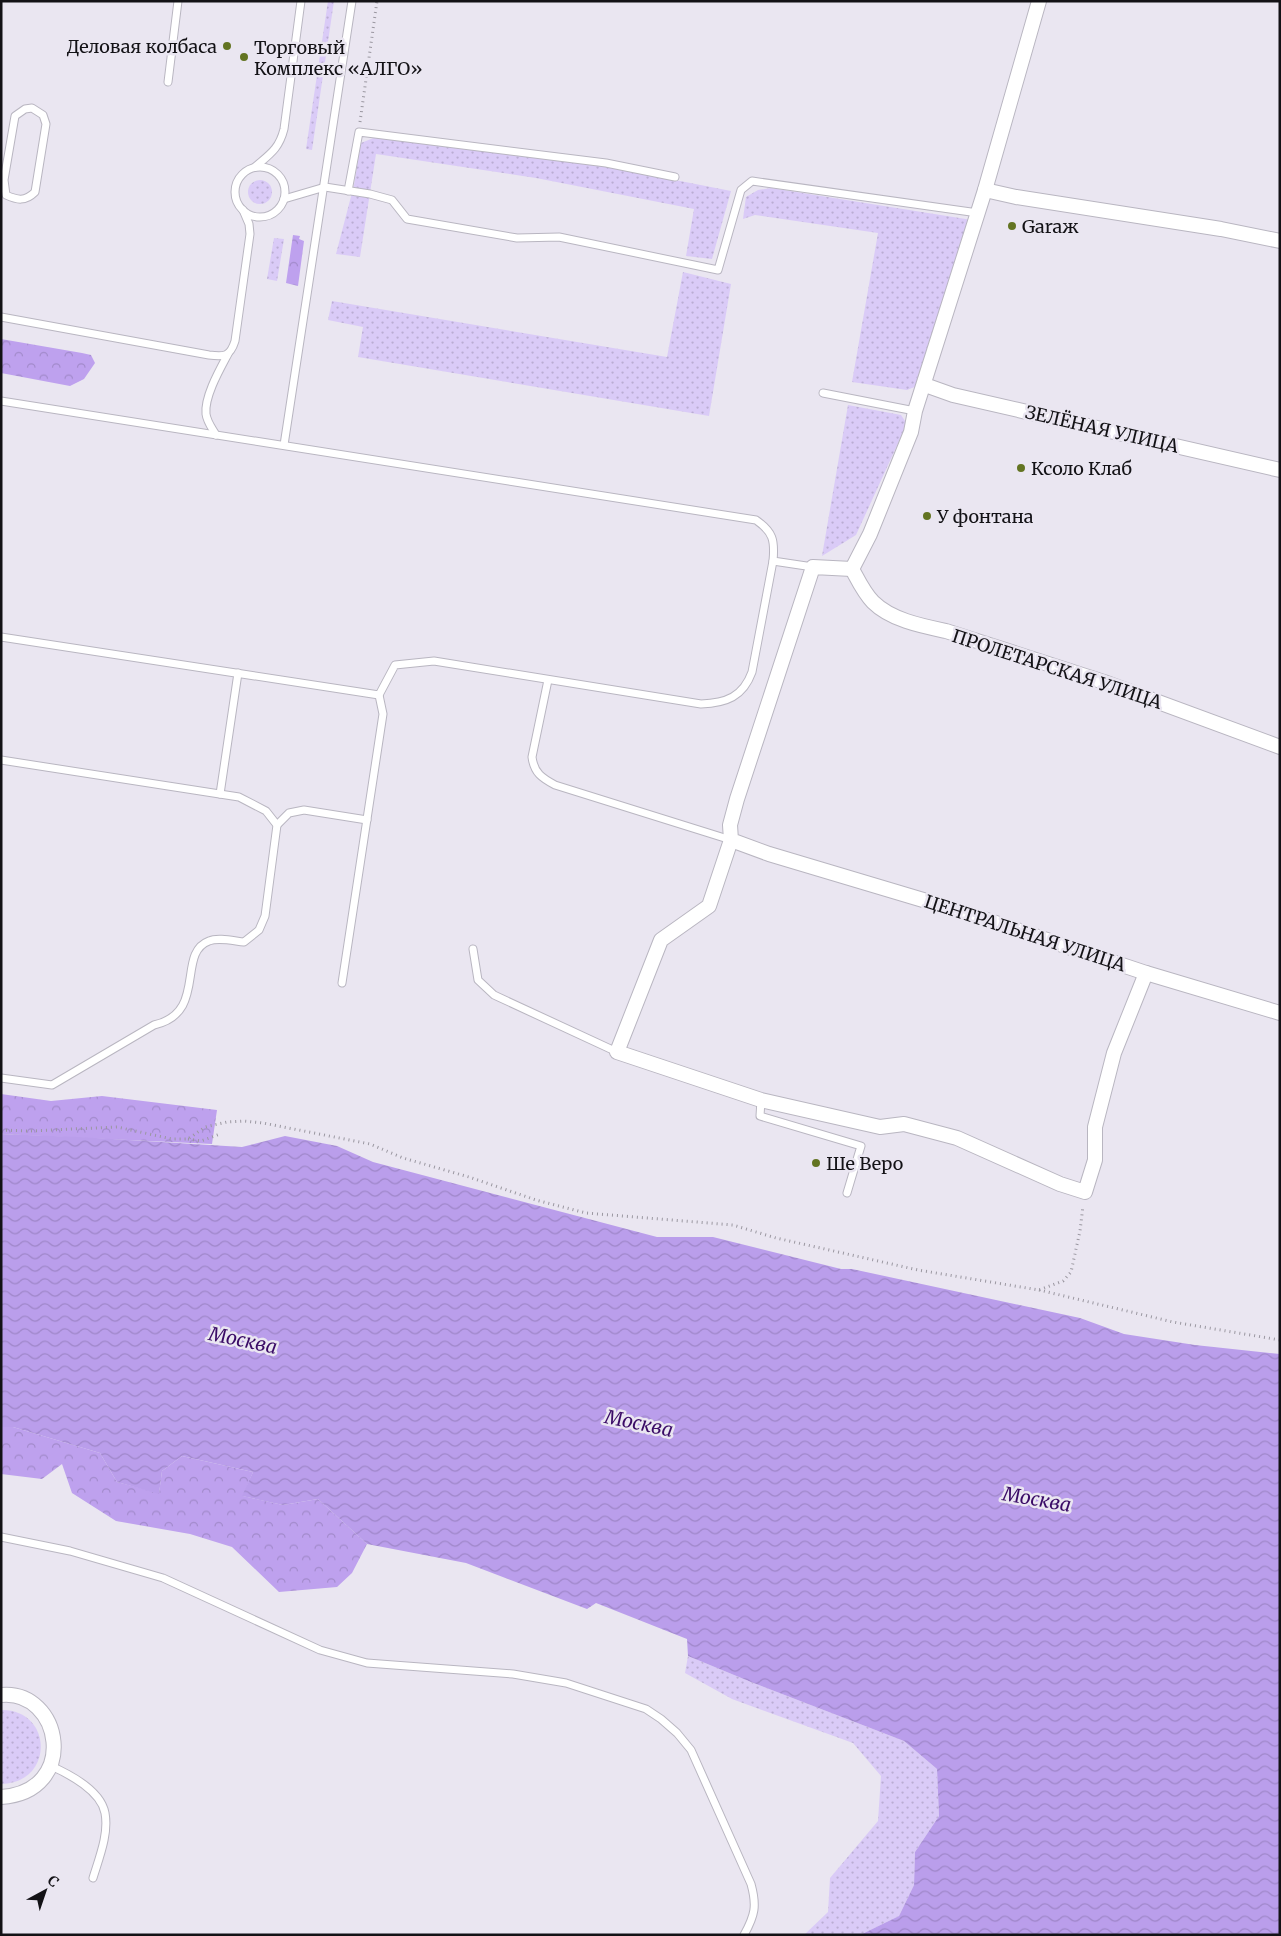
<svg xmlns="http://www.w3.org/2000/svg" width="1281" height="1936" viewBox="0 0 1281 1936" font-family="Merriweather,serif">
  <defs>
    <pattern id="grass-dots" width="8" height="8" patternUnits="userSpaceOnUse" patternTransform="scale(1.25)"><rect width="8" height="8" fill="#dacbf7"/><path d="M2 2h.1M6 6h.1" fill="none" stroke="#baadd3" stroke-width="1.8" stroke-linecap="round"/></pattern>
    <pattern id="forest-crowns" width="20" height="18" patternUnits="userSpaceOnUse" patternTransform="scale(1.25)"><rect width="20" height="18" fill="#bea1ee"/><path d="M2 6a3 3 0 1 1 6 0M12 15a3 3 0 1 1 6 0" fill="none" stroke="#a28acb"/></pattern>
    <pattern id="water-waves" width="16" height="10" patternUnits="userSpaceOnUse" patternTransform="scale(1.25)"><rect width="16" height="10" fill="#ba9eeb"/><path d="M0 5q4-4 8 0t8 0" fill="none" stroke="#9f87c9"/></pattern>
  </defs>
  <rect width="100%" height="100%" fill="#eae6f1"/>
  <g fill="url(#grass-dots)">
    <path d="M328 1H334L312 150 306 149Z"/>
    <path d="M376 137 604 166 731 191 712 259 686 256 694 209 536 178 376 154 360 257 336 254 354 185 361 143Z"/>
    <circle cx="260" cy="192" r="12"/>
    <path d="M771 188 972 220 917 386 907 390 852 382 878 233 755 215 743 219 746 197 758 190Z"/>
    <path d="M274 238 284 239 277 281 267 279Z"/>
    <path d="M683 272 731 284 709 416 358 357 363 327 328 320 332 301 667 357Z"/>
    <path d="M848 405 901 415 905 421V428L856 535 822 556Z"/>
    <path d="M688 1656 751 1682 904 1741 937 1769 939 1816 915 1852 914 1885 899 1916 860 1935H804L828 1912 830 1878 878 1821 881 1776 853 1743 732 1699 685 1673Z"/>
    <path d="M1 1710C53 1709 55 1783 1 1784Z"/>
  </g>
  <g fill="url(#forest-crowns)">
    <path d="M293 235 300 236 299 239 304 241 298 286 286 283Z"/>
    <path d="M1 339 82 353 91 355 95 363 84 379 70 386 1 373Z"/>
    <path d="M1 1094 51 1101 102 1096 217 1110 212 1144 1 1134Z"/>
    <path d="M1 1427H13L100 1453 117 1482 159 1493 162 1471 182 1456 253 1472 243 1496 283 1505 318 1499 367 1544 352 1573 337 1587 279 1592 232 1547 190 1534 116 1521 72 1493 62 1464 42 1479 1 1474Z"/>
  </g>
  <path fill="url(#water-waves)" d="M1 1134 80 1137 242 1147 285 1136 337 1146 373 1162 657 1237H713L841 1269H852L1080 1318 1124 1334 1195 1345 1280 1354V1935H860L899 1916 914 1885 915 1852 939 1816 937 1769 904 1741 751 1682 688 1656 687 1639 596 1603 587 1609 466 1563 367 1544 318 1499 283 1505 242 1496 253 1472 182 1456 162 1471 159 1494 117 1482 100 1453 13 1427H1Z"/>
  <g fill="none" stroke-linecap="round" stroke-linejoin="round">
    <defs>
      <g id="service">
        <path d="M168 82 178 1"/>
        <path d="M32 108 43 115 46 124 35 192C25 202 17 200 6 195L4 180 15 116 25 109Z"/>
        <path d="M255 167C270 154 279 149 284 129L301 1"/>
        <circle cx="260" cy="192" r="25"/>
        <path d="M348 191 359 132 606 163 675 177"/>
        <path d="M284 199 325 187 370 194 392 200 407 219 517 238 559 237 718 270 741 190 752 181 978 213"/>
        <path d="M1 317 209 355C224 357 230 357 235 341L250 234 249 224 243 210"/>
        <path d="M823 393 915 411"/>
        <path d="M1 401 756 520C773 532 775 540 773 561L813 567"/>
        <path d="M216 435C212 428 207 422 206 414 204 397 220 369 228 354"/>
        <path d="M284 445 352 1"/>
        <path d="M1 637 379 695 395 665 434 661 701 704C726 703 743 697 752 672L773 561"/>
        <path d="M548 680 532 757C534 773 542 778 555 785L731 840"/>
        <path d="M1 760 239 797 266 811 277 825 265 916 259 930 244 942C234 941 218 937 209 941 176 953 208 1013 154 1025L52 1085 1 1078"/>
        <path d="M220 794 238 673"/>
        <path d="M277 825 289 813 304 810 367 820"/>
        <path d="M473 949 478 980 494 995 617 1052"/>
        <path d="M342 983 383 714 379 695"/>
        <path d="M761 1100 760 1116 861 1146 847 1193"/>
        <path d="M1 1537 70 1551 163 1578 320 1650 367 1663 513 1674 566 1683 646 1709 661 1719 677 1733 691 1750 751 1884C757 1906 755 1915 744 1935"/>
        <path d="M51 1766C69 1774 101 1791 105 1813 109 1834 99 1858 93 1878"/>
      </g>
      <g id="minor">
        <path d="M985 190 1016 197 1221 229 1280 241"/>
        <path d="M925 385 953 395 1280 470"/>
        <path d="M852 569 813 567 737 799 730 825 731 840 769 854 960 911 1146 973 1280 1013"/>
        <path d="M852 569 870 534 911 432 915 411 985 190 1039 1"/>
        <path d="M852 569C858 580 864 593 873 602 891 620 922 626 946 631L1104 682 1280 747"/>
        <path d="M731 840 709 906 661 940 617 1052 761 1100 880 1127 904 1124 957 1138 1060 1184 1085 1192 1095 1160V1127L1114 1053 1146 973"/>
        <path d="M1 1695C62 1689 80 1792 1 1797"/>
      </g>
    </defs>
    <use href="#service" stroke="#b9b6c1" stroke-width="9"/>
    <use href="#minor" stroke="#b9b6c1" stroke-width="16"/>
    <g stroke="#9a97a0" stroke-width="3" stroke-dasharray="1 4" stroke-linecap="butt">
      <path d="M360 122 377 1"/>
      <path d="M1 1130 29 1131 117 1127 172 1139H188L205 1127 227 1122 244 1121 263 1123 370 1144 403 1158 469 1177 536 1200 586 1213 733 1225 776 1238 918 1270 1039 1290 1063 1281 1071 1272 1080 1231 1083 1206"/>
      <path d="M188 1139 201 1141 220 1134"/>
      <path d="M1039 1290 1173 1322 1280 1340"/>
    </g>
    <use href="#service" stroke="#fff" stroke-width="7"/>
    <use href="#minor" stroke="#fff" stroke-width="14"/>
  </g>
  <g fill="#637422" stroke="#eae6f1" stroke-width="2">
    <circle cx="227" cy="46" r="5"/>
    <circle cx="244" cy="57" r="5"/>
    <circle cx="1012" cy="226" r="5"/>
    <circle cx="1021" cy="468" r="5"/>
    <circle cx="927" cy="516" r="5"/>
    <circle cx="816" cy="1163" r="5"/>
  </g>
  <g text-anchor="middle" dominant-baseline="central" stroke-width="5" stroke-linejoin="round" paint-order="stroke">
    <g font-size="18" fill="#131216" stroke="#eae6f1" text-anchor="start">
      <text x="217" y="46" text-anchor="end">Деловая колбаса</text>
      <text x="254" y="47">Торговый<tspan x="254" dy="21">Комплекс «АЛГО»</tspan></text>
      <text x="1022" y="226">Garaж</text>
      <text x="1031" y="468">Ксоло Клаб</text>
      <text x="937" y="516">У фонтана</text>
      <text x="826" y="1163">Ше Веро</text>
    </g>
    <g font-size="18" fill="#131216" stroke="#eae6f1">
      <text transform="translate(1102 429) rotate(13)">ЗЕЛЁНАЯ УЛИЦА</text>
      <text transform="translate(1057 669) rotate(18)">ПРОЛЕТАРСКАЯ УЛИЦА</text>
      <text transform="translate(1025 933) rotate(18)">ЦЕНТРАЛЬНАЯ УЛИЦА</text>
    </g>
    <g font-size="19" font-style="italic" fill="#3a0b66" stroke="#eae6f1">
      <text transform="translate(243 1340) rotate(12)">Москва</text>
      <text transform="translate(639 1423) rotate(12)">Москва</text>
      <text transform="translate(1037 1499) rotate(10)">Москва</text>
    </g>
  </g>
  <rect width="1281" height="1936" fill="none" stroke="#131216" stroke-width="5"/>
  <g transform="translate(45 1891) rotate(40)" stroke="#eae6f1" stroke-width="4" paint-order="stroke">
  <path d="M0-4L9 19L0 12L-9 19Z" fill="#131216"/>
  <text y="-8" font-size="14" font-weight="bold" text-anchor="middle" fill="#131216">С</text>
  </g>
</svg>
